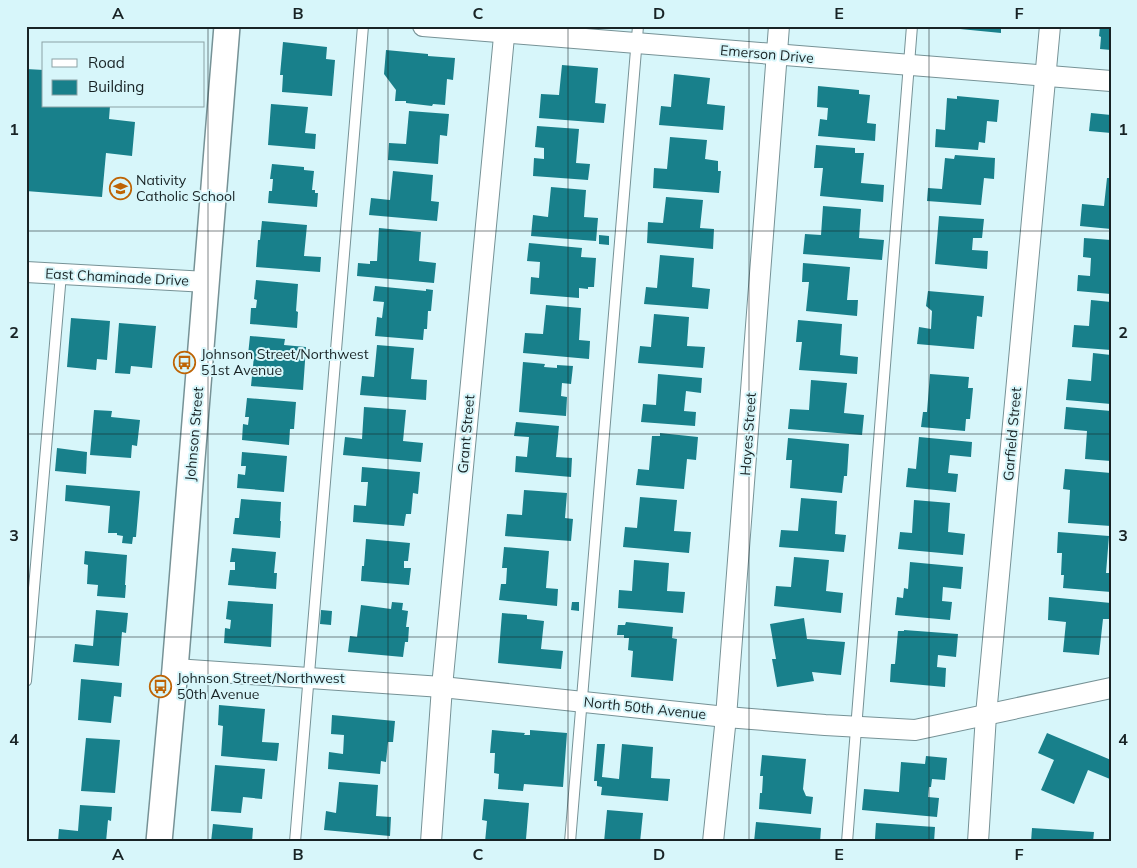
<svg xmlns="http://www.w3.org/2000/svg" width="1137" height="868" viewBox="0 0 1137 868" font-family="Mulish,sans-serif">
  <rect width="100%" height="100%" fill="#d7f6fa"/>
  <g fill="#18808b">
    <path d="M951 26H1001V33L950 28Z"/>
    <path d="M1100 26H1111V50L1100 49 1101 37 1099 36Z"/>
    <path d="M283 42 327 47 326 59 335 60 332 96 282 92 283 75H280Z"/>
    <path d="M386 50 428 54V56L455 58 453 80 447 79 445 105 433 104 432 106 406 103V101H395L396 90 384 74Z"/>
    <path d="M562 65 598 68 595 103 606 104 604 123 539 118 541 94 559 95Z"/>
    <path d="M26 69 44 70V106H110L109 119 135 122 132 156 106 153 102 197 26 191Z"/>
    <path d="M674 74 710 78 707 104 725 106 723 130 659 125 661 106 671 107Z"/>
    <path d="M818 86 859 90V94L870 95 867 123 876 124 875 141 818 136 820 119 827 120 828 108 817 107Z"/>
    <path d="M957 96 999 100 997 122 987 121 985 143 979 142 978 150 935 147 936 129 945 130 947 98 957 99Z"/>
    <path d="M271 104 308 107 305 133 316 134 315 149 268 145Z"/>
    <path d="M409 111 449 114 447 136 440 135 438 164 388 160 389 143 406 144Z"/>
    <path d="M1091 113 1111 115V133L1089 131Z"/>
    <path d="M537 126 579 129 576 163 590 164 588 180 533 176 534 158 544 159V148L535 147Z"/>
    <path d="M670 137 707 140 705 159 718 161V171H721L719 193 653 188 654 168 667 169Z"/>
    <path d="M816 145 855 148V153H864L861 183 884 185 883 202 820 196 823 168H814Z"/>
    <path d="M955 155 995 158 994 179 984 178 981 205 927 201 928 188 942 189 945 158 954 159Z"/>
    <path d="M272 164 304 167V170L314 171 312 190H315V193H318L317 207 268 203 269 191H272L273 179H270Z"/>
    <path d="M393 171 433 175 431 201 439 202 437 221 369 215 371 198 390 200Z"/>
    <path d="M1107 178H1111V229L1080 226 1082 204 1104 206Z"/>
    <path d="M551 187 586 190 584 217 598 218 596 241 531 236 533 215 548 217Z"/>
    <path d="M666 197 703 200 700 228 714 229 713 249 647 243 648 222 663 223Z"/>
    <path d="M823 206 861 209 859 238 884 240 882 260 803 254 805 234 821 235Z"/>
    <path d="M939 216 984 219 982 238H973L972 250 988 251 987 269 935 264Z"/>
    <path d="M262 221 307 225 304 256 321 257 320 272 256 267 258 240H260Z"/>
    <path d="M379 228 421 232 419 261 436 263 434 283 357 276 358 263 370 264V261H377Z"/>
    <path d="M599 235 609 236V245L599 244Z"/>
    <path d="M1084 238 1111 240V294L1077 291 1078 275 1090 276 1091 258 1083 257Z"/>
    <path d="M529 243 582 248 581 257 596 258 594 287H588V289L579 288V298L530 294 531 277 539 278 540 262 527 261Z"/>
    <path d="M660 255 694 258 692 287 710 289 708 309 644 304 646 287 657 288Z"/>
    <path d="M803 263 850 267 847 300H858L857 316 806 311 809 282H802Z"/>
    <path d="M256 280 298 284 296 311 298 312 297 328 250 324 251 308H256L257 300 254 299Z"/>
    <path d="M375 286 426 291V289L433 290 431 311H428L427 329H424L423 340 375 336 377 317 382 318 384 302 373 301Z"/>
    <path d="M928 291 984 296 982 317 977 316 974 349 917 344 919 327 931 329 932 311 926 306Z"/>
    <path d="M1091 300 1111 302V350L1072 347 1074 325 1089 326Z"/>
    <path d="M546 305 581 308 579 340 590 341 589 359 523 353 525 333 543 334Z"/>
    <path d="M654 314 689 317 687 346 705 347 703 368 638 363 640 346 651 347Z"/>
    <path d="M71 318 110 321 107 360 97 359 96 370 67 367Z"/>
    <path d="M798 320 842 324 840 355 858 357 857 374 799 370 802 342H796Z"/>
    <path d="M119 323 156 326 152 368 131 366 130 374 115 373Z"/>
    <path d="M250 336 285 339 284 345 306 347 303 390 251 386 254 356 248 355Z"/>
    <path d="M377 345 414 348 411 379 427 380 426 400 360 395 362 376 374 377Z"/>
    <path d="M1093 353 1111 355V404L1066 400 1068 379 1091 381Z"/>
    <path d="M523 362 545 364 544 367 557 368V365L573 366 571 384 562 383 561 396 567 397 566 416 519 412Z"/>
    <path d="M658 374 702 378 701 393 686 391 684 411 696 412 695 426 641 422 643 404 656 405Z"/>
    <path d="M930 374 969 377 968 388H973L970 419H966L965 431 921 427 923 412H927Z"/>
    <path d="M811 380 847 383 844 413 864 415 862 435 788 429 790 409 809 410Z"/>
    <path d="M247 398 296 402 294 429H290L289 445 242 440 243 424 248 425 249 417H245Z"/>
    <path d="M364 407 406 410 403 441 423 443 421 462 343 455 345 437 362 439Z"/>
    <path d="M1066 407 1111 411V461L1085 459 1087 431 1064 429Z"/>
    <path d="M94 410 112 411 111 417 140 420 137 446 132 445 131 458 90 455Z"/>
    <path d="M516 422 559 426 556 457 572 458 571 477 515 472 516 456 527 457 529 437 514 436Z"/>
    <path d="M660 433 698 437 696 460 687 459 684 489 636 485 638 469 649 470 652 436H660Z"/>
    <path d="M919 437 972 442 971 457 950 455 948 473 958 474 956 492 906 487 908 468 916 469Z"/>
    <path d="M788 438 849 444 847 476H844L842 493 790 488 792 460H786Z"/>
    <path d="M57 448 87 452 86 474 55 471Z"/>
    <path d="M242 452 287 456 284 492 237 488 238 474 245 475 246 466H241Z"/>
    <path d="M362 467 420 472 418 494 413 493 411 514H406L404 526 353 522 354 505 366 506 368 482H361Z"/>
    <path d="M1065 469 1111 473V526L1068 523 1070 490 1063 489Z"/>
    <path d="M66 485 140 491 136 537H133L132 544 122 543 123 536 117 535V533H108L110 506 65 501Z"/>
    <path d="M524 490 567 493 565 518 573 519 571 541 505 536 507 514 522 515Z"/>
    <path d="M640 497 677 500 674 531 691 532 689 553 623 547 625 527 637 528Z"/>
    <path d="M801 498 837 501 835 534 846 535 844 552 779 547 781 530 798 531Z"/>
    <path d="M241 499 281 502 280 521H281L280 538 233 534 235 518H239Z"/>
    <path d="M914 500 950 503 948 532 965 534 963 555 898 549 900 532 912 533Z"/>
    <path d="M1058 532 1109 536 1106 573H1111V592L1063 588 1064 575H1061L1062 553H1057Z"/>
    <path d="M366 539 410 543 408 561H404V568H411L409 585 361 581 362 566H364Z"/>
    <path d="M504 547 549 551 546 588 558 589 557 606 499 600 501 584H506L507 568H502Z"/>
    <path d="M232 548 276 552 274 573H277L276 589 228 585 230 570H235V562H230Z"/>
    <path d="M85 551 127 555 125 585H126L125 598 97 596 98 585 87 584 88 565 84 564Z"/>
    <path d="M794 557 829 560 826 591 843 593 841 613 774 606 776 586 791 587Z"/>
    <path d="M634 560 669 563 667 591 685 592 683 613 618 608 619 590 632 591Z"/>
    <path d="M910 562 963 567 961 589 943 587 942 601 952 602 950 620 895 615 897 597 903 598 904 588 908 589Z"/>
    <path d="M1049 597 1111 603V619H1103L1099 655 1063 652 1066 622 1048 620Z"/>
    <path d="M228 601 273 604 271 647 224 643 225 628 230 629 231 620 226 619Z"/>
    <path d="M392 602 403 603 402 610 408 611 406 627H409L408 642H405L403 657 348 652 350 636 357 637 361 605 391 609Z"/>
    <path d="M572 602H579V611L571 610Z"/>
    <path d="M96 610 128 613 126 633 122 632 119 666 73 662 75 644 93 646Z"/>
    <path d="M321 610 332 611 331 625 320 624Z"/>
    <path d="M502 613 527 615V619L544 621 541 649 563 651 561 669 498 663Z"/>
    <path d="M804 618 807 639 845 642 841 675 812 672 814 681 777 687 772 659H776L770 624Z"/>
    <path d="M626 622 673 627 672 638 677 639 673 681 631 677 633 651 628 650 629 638H624V635H617L618 625H625Z"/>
    <path d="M904 630 958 634 956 657 938 655 937 667 946 668 945 687 890 682 891 664H895L898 631H904Z"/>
    <path d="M81 679 122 683 121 697 114 696 111 723 78 720Z"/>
    <path d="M219 705 265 709 262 742 279 743 277 761 221 756 223 726 218 725Z"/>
    <path d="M332 715 395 721 393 742H388L386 762 381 761 380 774 328 769 329 752 343 754 344 735 331 734Z"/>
    <path d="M492 730 525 733 524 735H530V730L567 733 563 787 524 784 523 791 498 789 499 774 494 773 495 753H490Z"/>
    <path d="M1047 733 1111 760V776L1110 779 1088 770 1074 804 1041 790 1054 760 1038 753Z"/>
    <path d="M86 738 120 740 115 793 81 791Z"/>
    <path d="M597 744H605L602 777 619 779 622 744 653 747 651 778 670 779 668 801 601 795 602 787 597 786V781H594Z"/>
    <path d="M762 755 806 759 803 789 806 796 813 797 811 814 759 809 760 793H762L763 776H760Z"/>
    <path d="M926 756 947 758 945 780 932 779 931 787H929L928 797 939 798 937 817 862 810 864 789 899 792 901 762 925 764Z"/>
    <path d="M215 765 265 769 262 799 243 797 241 813 211 811Z"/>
    <path d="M339 782 378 785 376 816 391 817 390 836 324 830 326 811 336 813Z"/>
    <path d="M484 799 529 803 526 839 538 840V842H485L487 821 482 820Z"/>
    <path d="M80 805 112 807 111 821 108 820 106 842H58L59 829 78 831Z"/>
    <path d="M607 810 643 813 640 842H604Z"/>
    <path d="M756 822 821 828 820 842H754Z"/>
    <path d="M876 823 935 827 934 842H893V841L875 839Z"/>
    <path d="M213 824 253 828 252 842H211Z"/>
    <path d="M1032 828 1094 832 1093 842H1031Z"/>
  </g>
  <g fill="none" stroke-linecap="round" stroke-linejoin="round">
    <defs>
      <g id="service">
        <path d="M26 681 61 274"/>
        <path d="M295 842 363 26"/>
        <path d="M570 842 638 26"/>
        <path d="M847 842 912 26"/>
      </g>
      <g id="minor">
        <path d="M423 26 1111 81"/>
        <path d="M26 272 207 282"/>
        <path d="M175 669 442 687 726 717 825 725 915 730 1111 688"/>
        <path d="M431 842 442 687 505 26"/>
        <path d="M713 842 726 717 779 26"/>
        <path d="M978 842 986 715 1050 26"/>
      </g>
      <path id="tertiary" d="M159 842 175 669 227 26"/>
    </defs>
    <use href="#service" stroke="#769296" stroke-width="12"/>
    <use href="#minor" stroke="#769296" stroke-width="22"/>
    <use href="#tertiary" stroke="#769296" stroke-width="28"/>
    <use href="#service" stroke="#fff" stroke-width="10"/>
    <use href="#minor" stroke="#fff" stroke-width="20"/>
    <use href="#tertiary" stroke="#fff" stroke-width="25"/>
  </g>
  <path fill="none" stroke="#182325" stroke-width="1" stroke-opacity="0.55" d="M208 26V842M388 26V842M568 26V842M749 26V842M929 26V842M26 231H1111M26 434H1111M26 637H1111"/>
  <defs>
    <symbol id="school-ring" viewBox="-11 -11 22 22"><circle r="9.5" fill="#d7f6fa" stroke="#be6405" stroke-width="1.5"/><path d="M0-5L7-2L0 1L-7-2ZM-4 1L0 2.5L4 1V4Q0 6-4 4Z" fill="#be6405"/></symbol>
    <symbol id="bus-ring" viewBox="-11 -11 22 22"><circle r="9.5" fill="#d7f6fa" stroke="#be6405" stroke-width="1.5"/><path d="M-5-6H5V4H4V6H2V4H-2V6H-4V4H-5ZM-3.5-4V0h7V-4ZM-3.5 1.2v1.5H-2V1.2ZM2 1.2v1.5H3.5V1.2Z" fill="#be6405"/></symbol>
  </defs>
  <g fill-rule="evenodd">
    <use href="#school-ring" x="108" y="176" width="25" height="25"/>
    <use href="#bus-ring" x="172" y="350" width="25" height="25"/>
    <use href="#bus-ring" x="148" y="674" width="25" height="25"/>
  </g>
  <g text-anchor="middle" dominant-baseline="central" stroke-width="4" stroke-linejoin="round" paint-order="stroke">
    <g font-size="14" fill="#182325" stroke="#d7f6fa">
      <text transform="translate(767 54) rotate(5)">Emerson Drive</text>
      <text transform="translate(117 277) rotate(3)">East Chaminade Drive</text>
      <text transform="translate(194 434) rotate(-85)">Johnson Street</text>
      <text transform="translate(466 434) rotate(-85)">Grant Street</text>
      <text transform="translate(748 434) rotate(-86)">Hayes Street</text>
      <text transform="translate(1012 434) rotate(-85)">Garfield Street</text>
      <text transform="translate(645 708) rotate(6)">North 50th Avenue</text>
    </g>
    <g font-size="14" fill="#182325" stroke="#d7f6fa" text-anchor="start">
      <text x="136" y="180">Nativity<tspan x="136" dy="16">Catholic School</tspan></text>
      <text x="201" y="354">Johnson Street/Northwest<tspan x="201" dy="16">51st Avenue</tspan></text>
      <text x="177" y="678">Johnson Street/Northwest<tspan x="177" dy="16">50th Avenue</tspan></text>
    </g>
  </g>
  <rect width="1137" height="868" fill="none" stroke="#d7f6fa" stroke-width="55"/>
  <rect x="42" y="42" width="162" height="65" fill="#d7f6fa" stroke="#8ba2a5"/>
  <rect x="52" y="59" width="25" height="8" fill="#ffffff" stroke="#8ba2a5"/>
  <text x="88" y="68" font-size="15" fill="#182325">Road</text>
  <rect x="52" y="80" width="25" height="15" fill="#18808b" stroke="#8ba2a5"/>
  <text x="88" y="92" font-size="15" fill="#182325">Building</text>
  <rect x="28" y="28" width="1082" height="812" fill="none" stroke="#182325" stroke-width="2"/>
  <g font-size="16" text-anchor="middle" font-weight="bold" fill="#182325">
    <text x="118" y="19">A</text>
    <text x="298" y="19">B</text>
    <text x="478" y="19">C</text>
    <text x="659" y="19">D</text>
    <text x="839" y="19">E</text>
    <text x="1019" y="19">F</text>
    <text x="14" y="135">1</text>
    <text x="1123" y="135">1</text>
    <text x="14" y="338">2</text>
    <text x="1123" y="338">2</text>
    <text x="14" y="541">3</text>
    <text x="1123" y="541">3</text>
    <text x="14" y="745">4</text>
    <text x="1123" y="745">4</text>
    <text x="118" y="860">A</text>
    <text x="298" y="860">B</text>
    <text x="478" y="860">C</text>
    <text x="659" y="860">D</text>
    <text x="839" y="860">E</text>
    <text x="1019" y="860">F</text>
  </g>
</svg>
